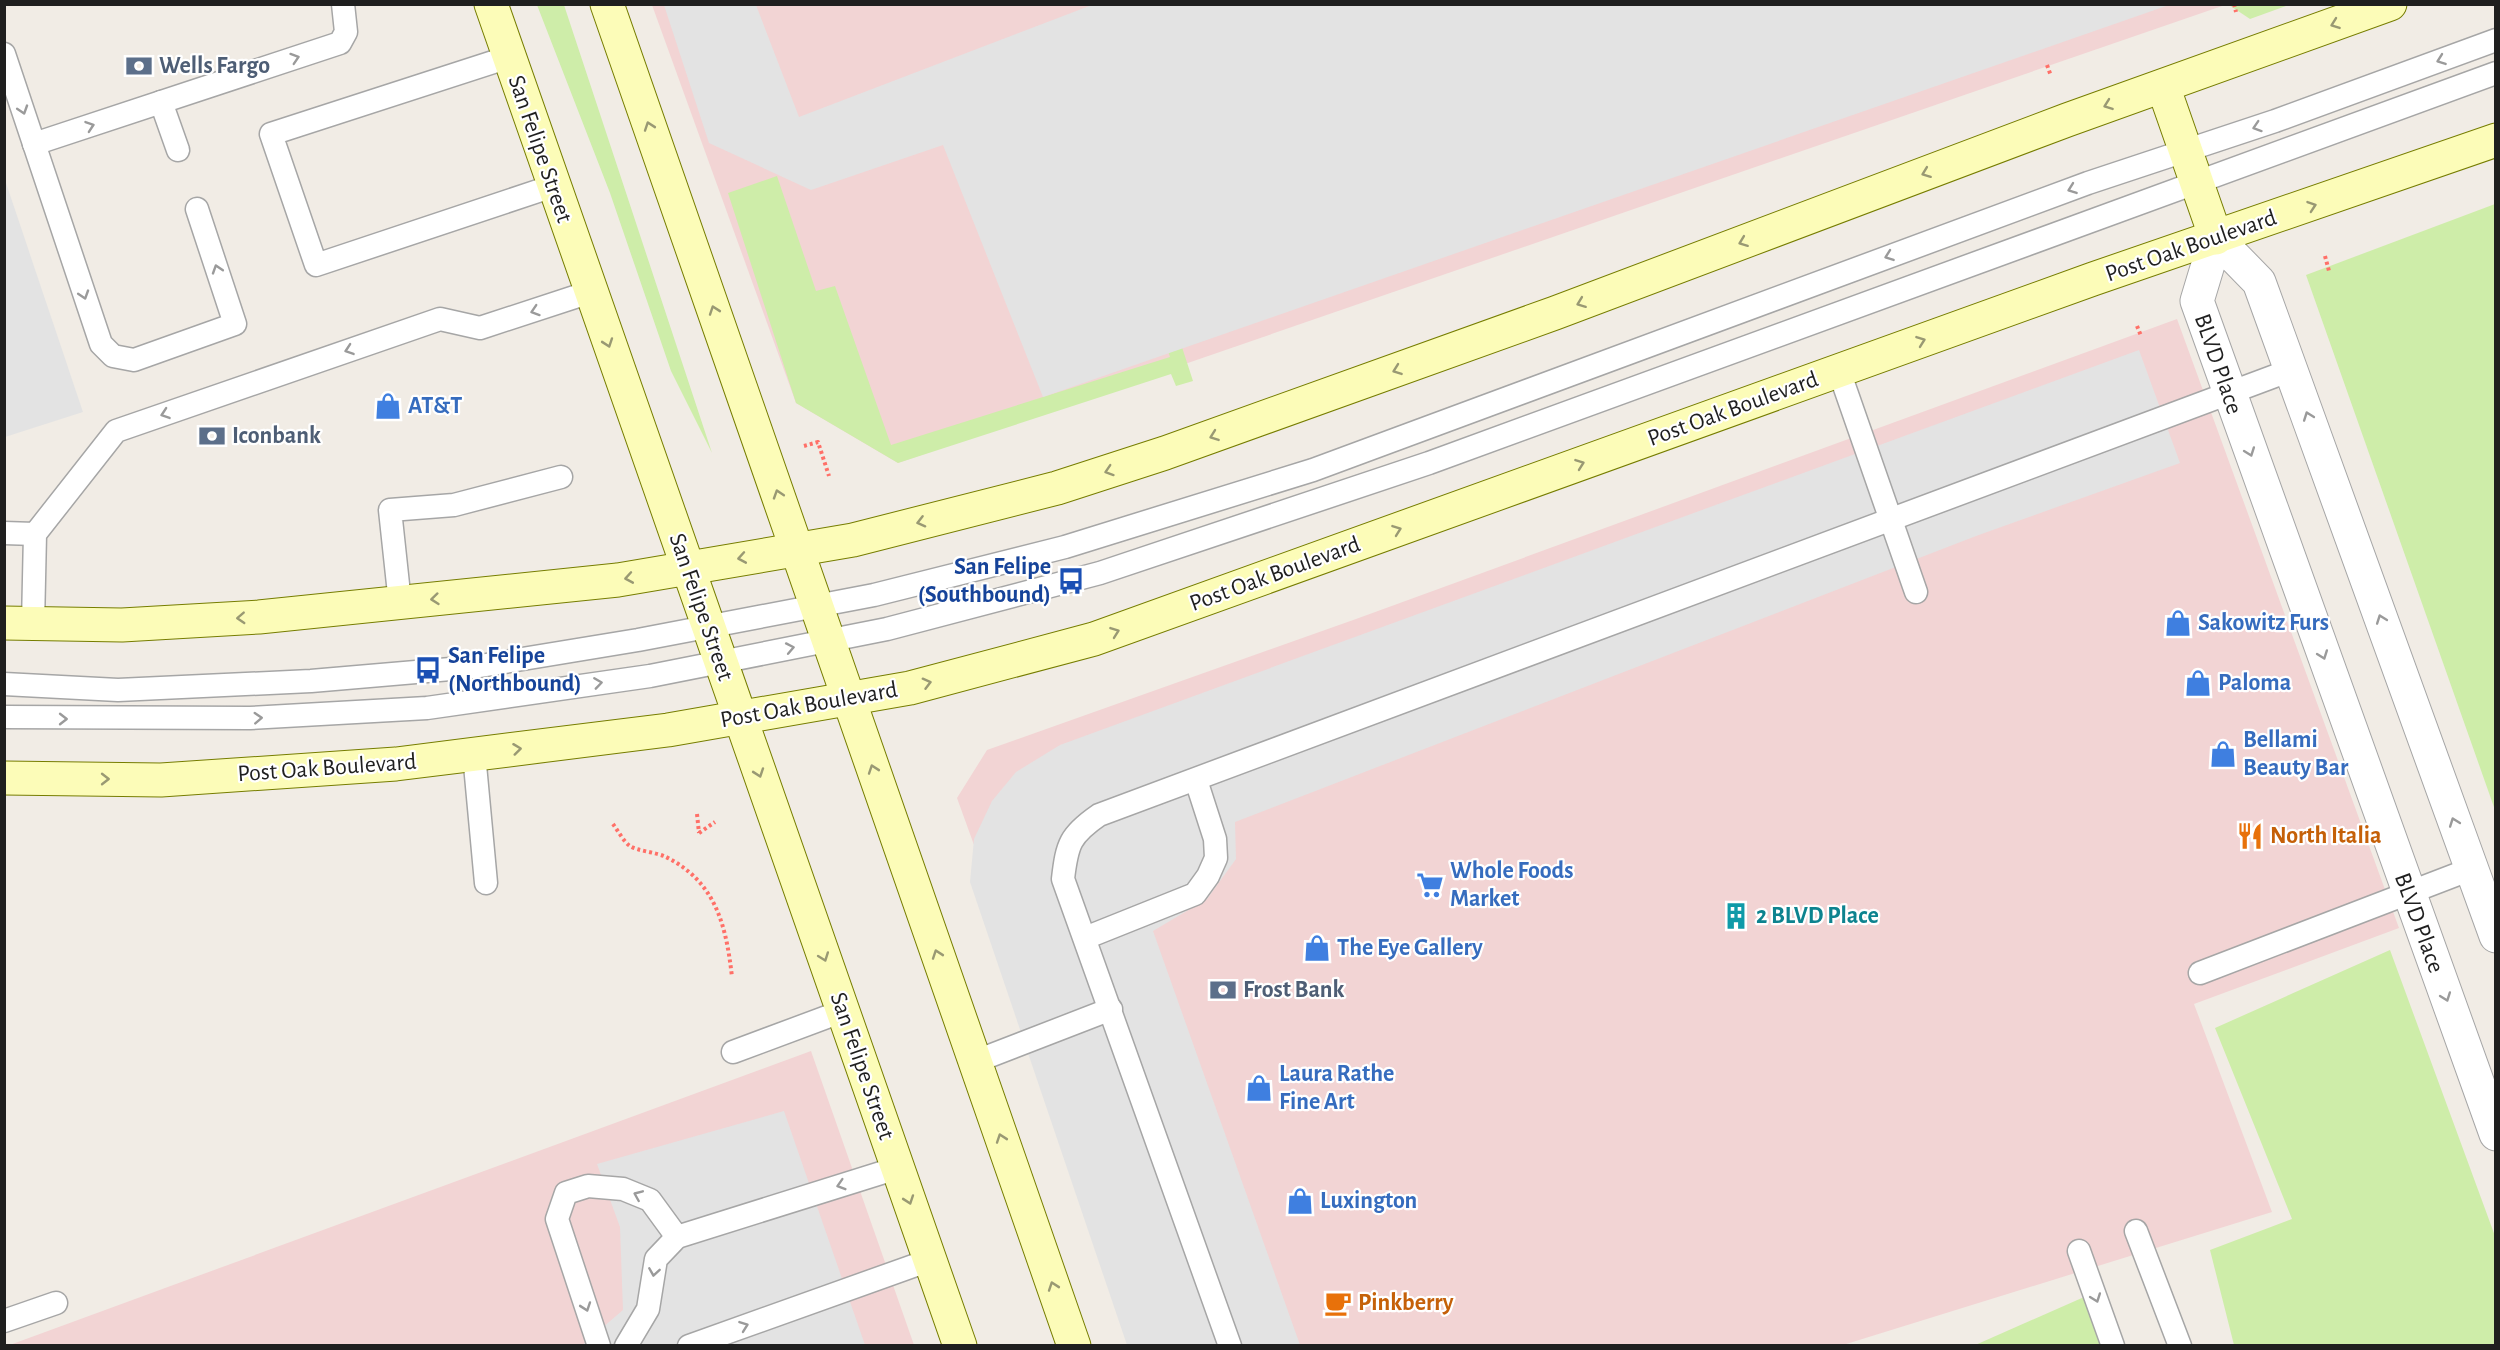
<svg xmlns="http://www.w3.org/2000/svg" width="2500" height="1350" viewBox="0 0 2500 1350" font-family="'Alegreya Sans',sans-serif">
  <rect width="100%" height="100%" fill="#f1ece5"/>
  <g fill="#f2d4d4">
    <path d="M652 5H2225L898 463 796 403Z"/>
    <path d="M2177 319 2399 928 2194 1004 2272 1212 1843 1345H1155L957 798 987 750 1356 619Z"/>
    <path d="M811 1051 914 1345 7 1346Z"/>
  </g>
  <g fill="#ceeda9">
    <path d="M537 5H564L712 453 671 371 610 193Z"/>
    <path d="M2229 5H2289L2250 19Z"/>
    <path d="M777 176 816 291 835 286 891 445 1170 357 1166 345 1180 341 1193 381 1176 386 1171 374 898 463 796 403 728 193Z"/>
    <path d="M2495 204H2496L2495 810 2306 275Z"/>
    <path d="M2390 950 2495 1236V1345H2234L2210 1250 2292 1219 2215 1028Z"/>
    <path d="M2100 1290 2119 1346H1973Z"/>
  </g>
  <g fill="#e3e3e3">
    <path d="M664 5H756L799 117 1092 5H2169L1043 397 943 145 811 190 709 143Z"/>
    <path d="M5 180 83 412 5 437H4Z"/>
    <path d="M2139 350 2180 463 1976 536 1235 822 1236 859 1207 899 1153 931 1300 1345H1127L970 882 974 839 992 801 1016 772 1060 745Z"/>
    <path d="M784 1111 865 1345 581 1346 623 1310 620 1227 597 1164Z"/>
  </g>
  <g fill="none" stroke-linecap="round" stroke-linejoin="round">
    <defs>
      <g id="service">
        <path d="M4 54 101 344 113 356 134 360 235 324 197 209"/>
        <path d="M509 57 271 134 316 265 553 186"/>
        <path d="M161 102 178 150"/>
        <path d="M34 144 340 43 346 32 343 4"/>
        <path d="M1839 371 1916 592"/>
        <path d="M4 533 35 534"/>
        <path d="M400 603 390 510 454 505 561 477"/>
        <path d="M33 624 35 534 116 431 440 319 480 328 590 292"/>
        <path d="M4 684 118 690 311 681 474 667 638 640 874 595 1065 547 1313 470 2088 183 2275 121 2496 40"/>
        <path d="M4 717 250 718 427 708 650 676 887 629 1100 573 1429 463 2496 73"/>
        <path d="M474 754 486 883"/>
        <path d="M1085 938 1195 894 1208 876 1216 858 1215 839 1196 780"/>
        <path d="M2200 973 2471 869"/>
        <path d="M733 1052 843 1011"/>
        <path d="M974 1062 1111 1009"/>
        <path d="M2136 1231 2180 1346"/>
        <path d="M2079 1251 2113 1346"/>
        <path d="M4 1321 56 1303"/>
        <path d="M599 1346 557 1219 566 1193 588 1186 623 1189 650 1200 677 1237"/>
        <path d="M626 1346 648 1309 656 1259 677 1237 897 1168"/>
        <path d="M689 1346 930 1260"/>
        <path d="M1230 1346 1063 879C1067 844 1070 835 1099 815L2291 370"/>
      </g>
      <path id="minor" d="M2496 936 2259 282 2216 238 2197 301 2496 1134"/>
      <g id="secondary">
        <path d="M491 4 960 1346"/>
        <path d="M607 4 1074 1346"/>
        <path d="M2163 86 2216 238"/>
        <path d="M4 623 122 625 259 617 618 580 853 540 1057 488 1165 453 1555 313 2067 120 2390 4"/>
        <path d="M4 778 161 780 396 764 668 730 910 688 1094 639 2093 279 2496 140"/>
      </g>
    </defs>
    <use href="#service" stroke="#a6a6a6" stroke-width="25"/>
    <use href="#minor" stroke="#a6a6a6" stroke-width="35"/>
    <use href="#secondary" stroke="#767d00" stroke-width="35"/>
    <g stroke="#ff7068" stroke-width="4" stroke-dasharray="3 3" stroke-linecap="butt">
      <path d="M2234 4 2236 12"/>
      <path d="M2047 65 2051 76"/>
      <path d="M2325 256 2329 271"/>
      <path d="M2137 326 2141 336"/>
      <path d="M804 446 818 442 829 476"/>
      <path d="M697 814 699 833"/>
      <path d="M613 824C618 831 624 842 630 846 637 851 656 852 666 857 716 882 726 925 732 977"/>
      <path d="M699 833 715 822"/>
    </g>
    <use href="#service" stroke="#fff" stroke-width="22"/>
    <use href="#minor" stroke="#fff" stroke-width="33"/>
    <use href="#secondary" stroke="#fcfcb8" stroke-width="33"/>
  </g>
  <defs><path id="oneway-chevron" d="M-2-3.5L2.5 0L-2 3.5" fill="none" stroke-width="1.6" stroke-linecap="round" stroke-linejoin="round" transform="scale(1.5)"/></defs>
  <g stroke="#999973">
    <use href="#oneway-chevron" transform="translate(2335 24) rotate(160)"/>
    <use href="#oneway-chevron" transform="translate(2108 105) rotate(160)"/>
    <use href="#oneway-chevron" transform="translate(649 126) rotate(-109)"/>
    <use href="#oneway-chevron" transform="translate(1926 173) rotate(159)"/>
    <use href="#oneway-chevron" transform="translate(2312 206) rotate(-19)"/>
    <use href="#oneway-chevron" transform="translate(1743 242) rotate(159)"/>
    <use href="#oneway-chevron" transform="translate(1581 303) rotate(159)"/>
    <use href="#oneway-chevron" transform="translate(714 310) rotate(-109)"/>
    <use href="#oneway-chevron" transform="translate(1921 341) rotate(-20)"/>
    <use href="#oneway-chevron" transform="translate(608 343) rotate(71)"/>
    <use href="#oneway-chevron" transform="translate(1397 370) rotate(160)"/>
    <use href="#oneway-chevron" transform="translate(1214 436) rotate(160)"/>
    <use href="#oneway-chevron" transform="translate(1580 464) rotate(-20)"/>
    <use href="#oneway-chevron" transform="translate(1109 471) rotate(162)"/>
    <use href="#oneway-chevron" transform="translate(778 494) rotate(-108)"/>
    <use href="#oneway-chevron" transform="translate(921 522) rotate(166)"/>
    <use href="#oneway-chevron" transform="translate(1397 530) rotate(-20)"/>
    <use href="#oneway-chevron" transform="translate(742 558) rotate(170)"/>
    <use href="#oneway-chevron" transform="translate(629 578) rotate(170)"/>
    <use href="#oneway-chevron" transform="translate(435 599) rotate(174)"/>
    <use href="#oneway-chevron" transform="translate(241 618) rotate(177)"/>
    <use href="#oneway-chevron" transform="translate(1115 632) rotate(-20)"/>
    <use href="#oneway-chevron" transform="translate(927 683) rotate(-15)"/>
    <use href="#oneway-chevron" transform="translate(517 749) rotate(-7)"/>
    <use href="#oneway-chevron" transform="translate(873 769) rotate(-109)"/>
    <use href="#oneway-chevron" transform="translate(759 773) rotate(71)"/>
    <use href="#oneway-chevron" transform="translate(105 779)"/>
    <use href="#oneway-chevron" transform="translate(937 954) rotate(-109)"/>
    <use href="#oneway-chevron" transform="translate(824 957) rotate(70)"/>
    <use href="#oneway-chevron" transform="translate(1001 1138) rotate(-109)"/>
    <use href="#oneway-chevron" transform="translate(909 1200) rotate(71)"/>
    <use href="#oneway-chevron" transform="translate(1053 1286) rotate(-109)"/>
  </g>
  <g stroke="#9a9a9a">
    <use href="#oneway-chevron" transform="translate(295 58) rotate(-18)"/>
    <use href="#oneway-chevron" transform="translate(2441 60) rotate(160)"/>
    <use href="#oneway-chevron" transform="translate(23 110) rotate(72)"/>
    <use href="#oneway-chevron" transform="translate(90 126) rotate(-19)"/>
    <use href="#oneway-chevron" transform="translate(2257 127) rotate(162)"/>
    <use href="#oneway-chevron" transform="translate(2072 189) rotate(160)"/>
    <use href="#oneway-chevron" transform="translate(1889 256) rotate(160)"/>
    <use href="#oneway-chevron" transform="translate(217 269) rotate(-108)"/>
    <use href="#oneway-chevron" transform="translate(84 295) rotate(72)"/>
    <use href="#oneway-chevron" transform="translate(535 311) rotate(162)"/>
    <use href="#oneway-chevron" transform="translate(349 350) rotate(161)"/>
    <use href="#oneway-chevron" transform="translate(165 414) rotate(161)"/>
    <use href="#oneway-chevron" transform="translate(2308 416) rotate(-110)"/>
    <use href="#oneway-chevron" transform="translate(2250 452) rotate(70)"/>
    <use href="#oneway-chevron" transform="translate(2381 619) rotate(-110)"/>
    <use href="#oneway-chevron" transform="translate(790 648) rotate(-11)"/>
    <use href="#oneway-chevron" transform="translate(2323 655) rotate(70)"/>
    <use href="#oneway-chevron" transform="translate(598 683) rotate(-8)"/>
    <use href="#oneway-chevron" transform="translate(258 718) rotate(-3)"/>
    <use href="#oneway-chevron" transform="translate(63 719)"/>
    <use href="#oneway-chevron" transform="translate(2454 822) rotate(-110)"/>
    <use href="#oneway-chevron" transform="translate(2446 997) rotate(70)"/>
    <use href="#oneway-chevron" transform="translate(841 1185) rotate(163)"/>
    <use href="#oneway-chevron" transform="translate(638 1195) rotate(-157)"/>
    <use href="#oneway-chevron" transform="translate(654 1272) rotate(99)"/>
    <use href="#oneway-chevron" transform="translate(2096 1298) rotate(70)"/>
    <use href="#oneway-chevron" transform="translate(586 1307) rotate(71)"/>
    <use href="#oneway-chevron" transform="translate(744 1326) rotate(-20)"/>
  </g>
  <defs>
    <symbol id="bank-bare" viewBox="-9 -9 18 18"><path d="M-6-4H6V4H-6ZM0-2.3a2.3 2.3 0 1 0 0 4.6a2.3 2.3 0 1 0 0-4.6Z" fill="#5c6f8a" stroke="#fff" stroke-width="2.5" paint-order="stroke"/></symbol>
    <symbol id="shop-bare" viewBox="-9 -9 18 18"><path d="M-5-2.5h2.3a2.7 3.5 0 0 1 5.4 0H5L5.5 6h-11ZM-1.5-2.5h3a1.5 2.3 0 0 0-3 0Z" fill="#3f7fe0" stroke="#fff" stroke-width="2.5" paint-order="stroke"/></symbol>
    <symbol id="bus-bare" viewBox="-9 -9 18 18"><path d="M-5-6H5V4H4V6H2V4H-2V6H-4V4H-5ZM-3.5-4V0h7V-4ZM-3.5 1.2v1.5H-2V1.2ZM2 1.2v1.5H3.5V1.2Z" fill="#1a4fb4" stroke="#fff" stroke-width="2.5" paint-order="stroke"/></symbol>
    <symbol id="restaurant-bare" viewBox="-9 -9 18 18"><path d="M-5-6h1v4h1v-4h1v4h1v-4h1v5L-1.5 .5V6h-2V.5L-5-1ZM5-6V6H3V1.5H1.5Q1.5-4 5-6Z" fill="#e8710a" stroke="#fff" stroke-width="2.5" paint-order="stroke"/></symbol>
    <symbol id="supermarket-bare" viewBox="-9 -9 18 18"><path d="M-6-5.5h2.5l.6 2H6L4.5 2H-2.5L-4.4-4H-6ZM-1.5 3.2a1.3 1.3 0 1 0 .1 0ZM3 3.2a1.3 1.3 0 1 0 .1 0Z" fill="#3f7fe0" stroke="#fff" stroke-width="2.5" paint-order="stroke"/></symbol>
    <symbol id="building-bare" viewBox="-9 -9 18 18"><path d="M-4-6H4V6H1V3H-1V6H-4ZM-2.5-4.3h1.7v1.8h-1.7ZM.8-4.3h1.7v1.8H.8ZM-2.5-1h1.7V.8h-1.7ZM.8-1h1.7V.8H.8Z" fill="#0f9aa8" stroke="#fff" stroke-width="2.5" paint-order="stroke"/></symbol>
    <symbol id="cafe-bare" viewBox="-9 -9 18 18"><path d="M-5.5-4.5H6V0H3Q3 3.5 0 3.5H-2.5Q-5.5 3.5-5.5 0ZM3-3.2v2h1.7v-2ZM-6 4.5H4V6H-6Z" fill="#e8710a" stroke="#fff" stroke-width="2.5" paint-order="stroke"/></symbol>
  </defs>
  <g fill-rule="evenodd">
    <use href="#bank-bare" x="120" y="47" width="38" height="38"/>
    <use href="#shop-bare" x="369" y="387" width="38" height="38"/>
    <use href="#bank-bare" x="193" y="417" width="38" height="38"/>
    <use href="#bus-bare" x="1052" y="562" width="38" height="38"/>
    <use href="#shop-bare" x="2159" y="604" width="38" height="38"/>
    <use href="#bus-bare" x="409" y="651" width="38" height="38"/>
    <use href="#shop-bare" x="2179" y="664" width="38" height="38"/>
    <use href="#shop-bare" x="2204" y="735" width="38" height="38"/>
    <use href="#restaurant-bare" x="2231" y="817" width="38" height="38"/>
    <use href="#supermarket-bare" x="1411" y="866" width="38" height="38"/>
    <use href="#building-bare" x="1717" y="897" width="38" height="38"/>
    <use href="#shop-bare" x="1298" y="929" width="38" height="38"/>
    <use href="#bank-bare" x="1204" y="971" width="38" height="38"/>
    <use href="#shop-bare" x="1240" y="1069" width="38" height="38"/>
    <use href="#shop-bare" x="1281" y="1182" width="38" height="38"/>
    <use href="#cafe-bare" x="1319" y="1284" width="38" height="38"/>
  </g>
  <g text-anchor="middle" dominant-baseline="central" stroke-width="4.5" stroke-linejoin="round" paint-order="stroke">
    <g font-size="24" font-weight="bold" fill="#4e5e75" stroke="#fff" text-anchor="start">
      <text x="159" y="66">Wells Fargo</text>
      <text x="232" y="436">Iconbank</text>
      <text x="1243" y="990">Frost Bank</text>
    </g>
    <g font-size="24" fill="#1f1f1f" stroke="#fff">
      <text transform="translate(540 149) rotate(71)">San Felipe Street</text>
      <text transform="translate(2191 246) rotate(-19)">Post Oak Boulevard</text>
      <text transform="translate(2218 364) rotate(71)">BLVD Place</text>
      <text transform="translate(1733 409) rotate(-20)">Post Oak Boulevard</text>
      <text transform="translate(1275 574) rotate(-20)">Post Oak Boulevard</text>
      <text transform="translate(701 607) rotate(71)">San Felipe Street</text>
      <text transform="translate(809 705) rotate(-10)">Post Oak Boulevard</text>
      <text transform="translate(327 768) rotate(-4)">Post Oak Boulevard</text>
      <text transform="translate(2419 923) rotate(70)">BLVD Place</text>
      <text transform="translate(862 1066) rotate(71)">San Felipe Street</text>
    </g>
    <g font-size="24" font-weight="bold" fill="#366cbe" stroke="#fff" text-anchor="start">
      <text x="408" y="406">AT&amp;T</text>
      <text x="2198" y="623">Sakowitz Furs</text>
      <text x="2218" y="683">Paloma</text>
      <text x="2243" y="740">Bellami<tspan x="2243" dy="28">Beauty Bar</tspan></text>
      <text x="1450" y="871">Whole Foods<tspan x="1450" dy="28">Market</tspan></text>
      <text x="1337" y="948">The Eye Gallery</text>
      <text x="1279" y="1074">Laura Rathe<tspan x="1279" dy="28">Fine Art</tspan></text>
      <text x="1320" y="1201">Luxington</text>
    </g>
    <g font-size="24" font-weight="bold" fill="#164399" stroke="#fff" text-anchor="end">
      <text x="1051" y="567">San Felipe<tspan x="1051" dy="28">(Southbound)</tspan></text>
      <text x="448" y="656" text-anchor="start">San Felipe<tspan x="448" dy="28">(Northbound)</tspan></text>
    </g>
    <g font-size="24" font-weight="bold" fill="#c56008" stroke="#fff" text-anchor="start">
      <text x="2270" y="836">North Italia</text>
      <text x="1358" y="1303">Pinkberry</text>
    </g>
    <g font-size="24" font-weight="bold" fill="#0d838f" stroke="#fff" text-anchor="start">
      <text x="1756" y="916">2 BLVD Place</text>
    </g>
  </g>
  <rect width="2500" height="1350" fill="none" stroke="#1f1f1f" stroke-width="12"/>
</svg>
